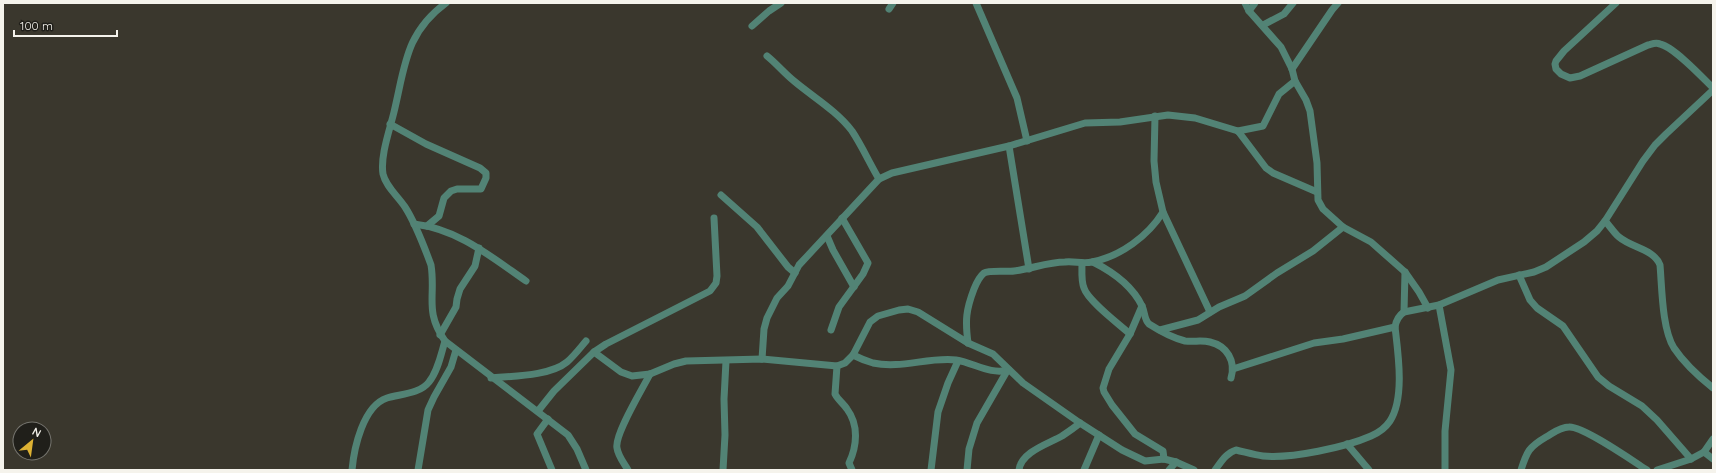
<svg xmlns="http://www.w3.org/2000/svg" width="1716" height="473" viewBox="0 0 1716 473" font-family="Quicksand,sans-serif">
  <rect width="100%" height="100%" fill="#3a372d"/>
  <g fill="none" stroke-linecap="round" stroke-linejoin="round">
    <g stroke="#528375" stroke-width="7">
      <path d="M446 3C405 33 405 67 394 112 390 129 380 156 383 174 386 187 398 196 405 207 416 224 424 246 431 265 436 296 424 311 445 341L568 435 577 449 586 470"/>
      <path d="M976 3 1017 98 1027 141"/>
      <path d="M1245 3 1249 11 1281 47 1292 69 1295 81 1306 100 1310 111 1317 163 1318 200 1323 209 1343 227 1371 242 1405 272 1419 292 1428 308"/>
      <path d="M1616 3 1564 51 1556 61 1555 64 1556 69 1561 74 1570 78 1580 76 1648 45C1652 44 1656 42 1660 44 1674 47 1702 77 1713 88"/>
      <path d="M889 9 893 3"/>
      <path d="M1249 11 1255 3"/>
      <path d="M1263 25 1284 14 1293 3"/>
      <path d="M752 26 769 11 781 3"/>
      <path d="M767 56C777 64 784 73 794 81 813 97 837 111 852 131 862 146 870 164 879 179"/>
      <path d="M1292 69 1332 10 1338 3"/>
      <path d="M390 124 426 144 480 168 486 173V178L481 189H457L451 191 444 198 439 216 427 226"/>
      <path d="M1238 131 1263 126 1279 94 1295 81"/>
      <path d="M1009 146 1029 269"/>
      <path d="M721 195 757 227 788 267 795 273"/>
      <path d="M1163 212 1210 312"/>
      <path d="M1605 221C1610 226 1614 233 1619 237 1632 248 1654 249 1660 265 1662 288 1662 329 1674 348 1684 363 1698 376 1713 388"/>
      <path d="M414 224C458 229 490 256 526 281"/>
      <path d="M827 236 833 250 854 287"/>
      <path d="M1093 262C1113 272 1132 285 1142 306 1145 312 1144 319 1149 324 1160 331 1173 338 1185 341 1194 342 1202 340 1210 342 1227 346 1236 361 1231 378"/>
      <path d="M1082 263C1082 271 1081 281 1084 288 1088 301 1119 324 1130 334"/>
      <path d="M1519 275 1530 300 1537 308 1563 326 1598 377 1609 386 1642 406 1657 420 1691 459"/>
      <path d="M1439 305 1451 370 1445 431V470"/>
      <path d="M1142 306 1130 334 1109 369 1103 388 1104 392 1112 405 1135 434 1163 451 1164 459"/>
      <path d="M1404 312 1405 272"/>
      <path d="M831 330 839 307 863 274 868 263 842 218"/>
      <path d="M1160 330 1198 320 1219 307 1245 296 1277 273 1313 251 1343 227"/>
      <path d="M440 335 456 307 457 299 460 289 475 266 479 248"/>
      <path d="M968 343C965 320 966 310 974 289 976 284 979 277 984 273 989 270 1006 272 1014 271 1031 269 1048 262 1065 262 1074 261 1083 264 1092 262 1121 256 1148 236 1163 212L1156 182 1154 161 1155 116"/>
      <path d="M594 352 606 344 710 291 716 283 717 276 714 218"/>
      <path d="M853 355C859 358 866 361 873 363 901 369 928 357 956 360 975 363 989 375 1009 370"/>
      <path d="M762 359 764 329 767 318 777 298 788 286 799 265 879 179 892 173 1009 146 1085 123 1120 122 1168 115 1195 118 1238 131 1266 168 1273 173 1317 192"/>
      <path d="M837 366 835 394C838 400 843 403 847 409 859 425 857 446 849 463L852 470"/>
      <path d="M1233 369 1314 343 1343 339 1395 327"/>
      <path d="M491 378C513 376 550 376 567 362 574 356 580 348 586 341"/>
      <path d="M538 411 554 391 594 352 621 372 632 376 650 374 674 364 686 361 762 359 837 366 845 363 853 355 870 322 878 316 899 310 908 309 918 312 968 343 993 354 1023 383 1080 423 1122 450 1145 461 1164 459 1176 462 1194 470"/>
      <path d="M548 419 537 434 552 470"/>
      <path d="M1347 444 1369 470"/>
      <path d="M1704 452 1713 459"/>
      <path d="M352 470C354 448 363 406 387 398 400 394 420 394 429 382 438 371 441 354 445 341"/>
      <path d="M418 470 428 410 434 397 451 367 456 350"/>
      <path d="M628 470C624 463 618 456 617 448 614 435 643 388 650 374"/>
      <path d="M723 470 725 435 724 399 726 361"/>
      <path d="M931 470 938 412 948 383 958 361"/>
      <path d="M967 470 969 449 977 423 1007 371"/>
      <path d="M1019 470C1021 452 1048 444 1062 436 1068 432 1074 428 1080 423"/>
      <path d="M1084 470 1099 435"/>
      <path d="M1169 470 1176 462"/>
      <path d="M1215 470C1221 462 1226 453 1236 450 1245 452 1254 455 1263 456 1291 459 1346 447 1371 436 1378 433 1386 427 1390 421 1405 398 1398 353 1395 327 1396 321 1398 316 1404 312L1439 305 1498 280 1534 272 1546 267 1584 242 1597 231 1605 221 1643 161 1655 145 1666 134 1713 90"/>
      <path d="M1521 470C1527 451 1529 447 1546 437 1553 433 1560 427 1569 427 1583 426 1633 461 1647 470"/>
      <path d="M1657 470 1691 459 1704 452 1713 439"/>
    </g>
  </g>
  <rect width="1716" height="473" fill="none" stroke="#f5f3ec" stroke-width="8"/>
  <g transform="translate(32 441) rotate(29)"><circle r="19" fill="#201f1a" stroke="#75746e"/>
  <path d="M0-3L7 15L0 10L-7 15Z" fill="#ddb133"/>
  <text y="-6" font-size="11" font-weight="bold" text-anchor="middle" fill="#f5f3ec">N</text>
  </g>
  <path d="M14 30v6h103v-6" fill="none" stroke="#f5f3ec" stroke-width="2"/>
  <text x="20" y="30" font-size="12" fill="#f5f3ec" stroke="#201f1a" stroke-width="3" paint-order="stroke">100 m</text>
</svg>
